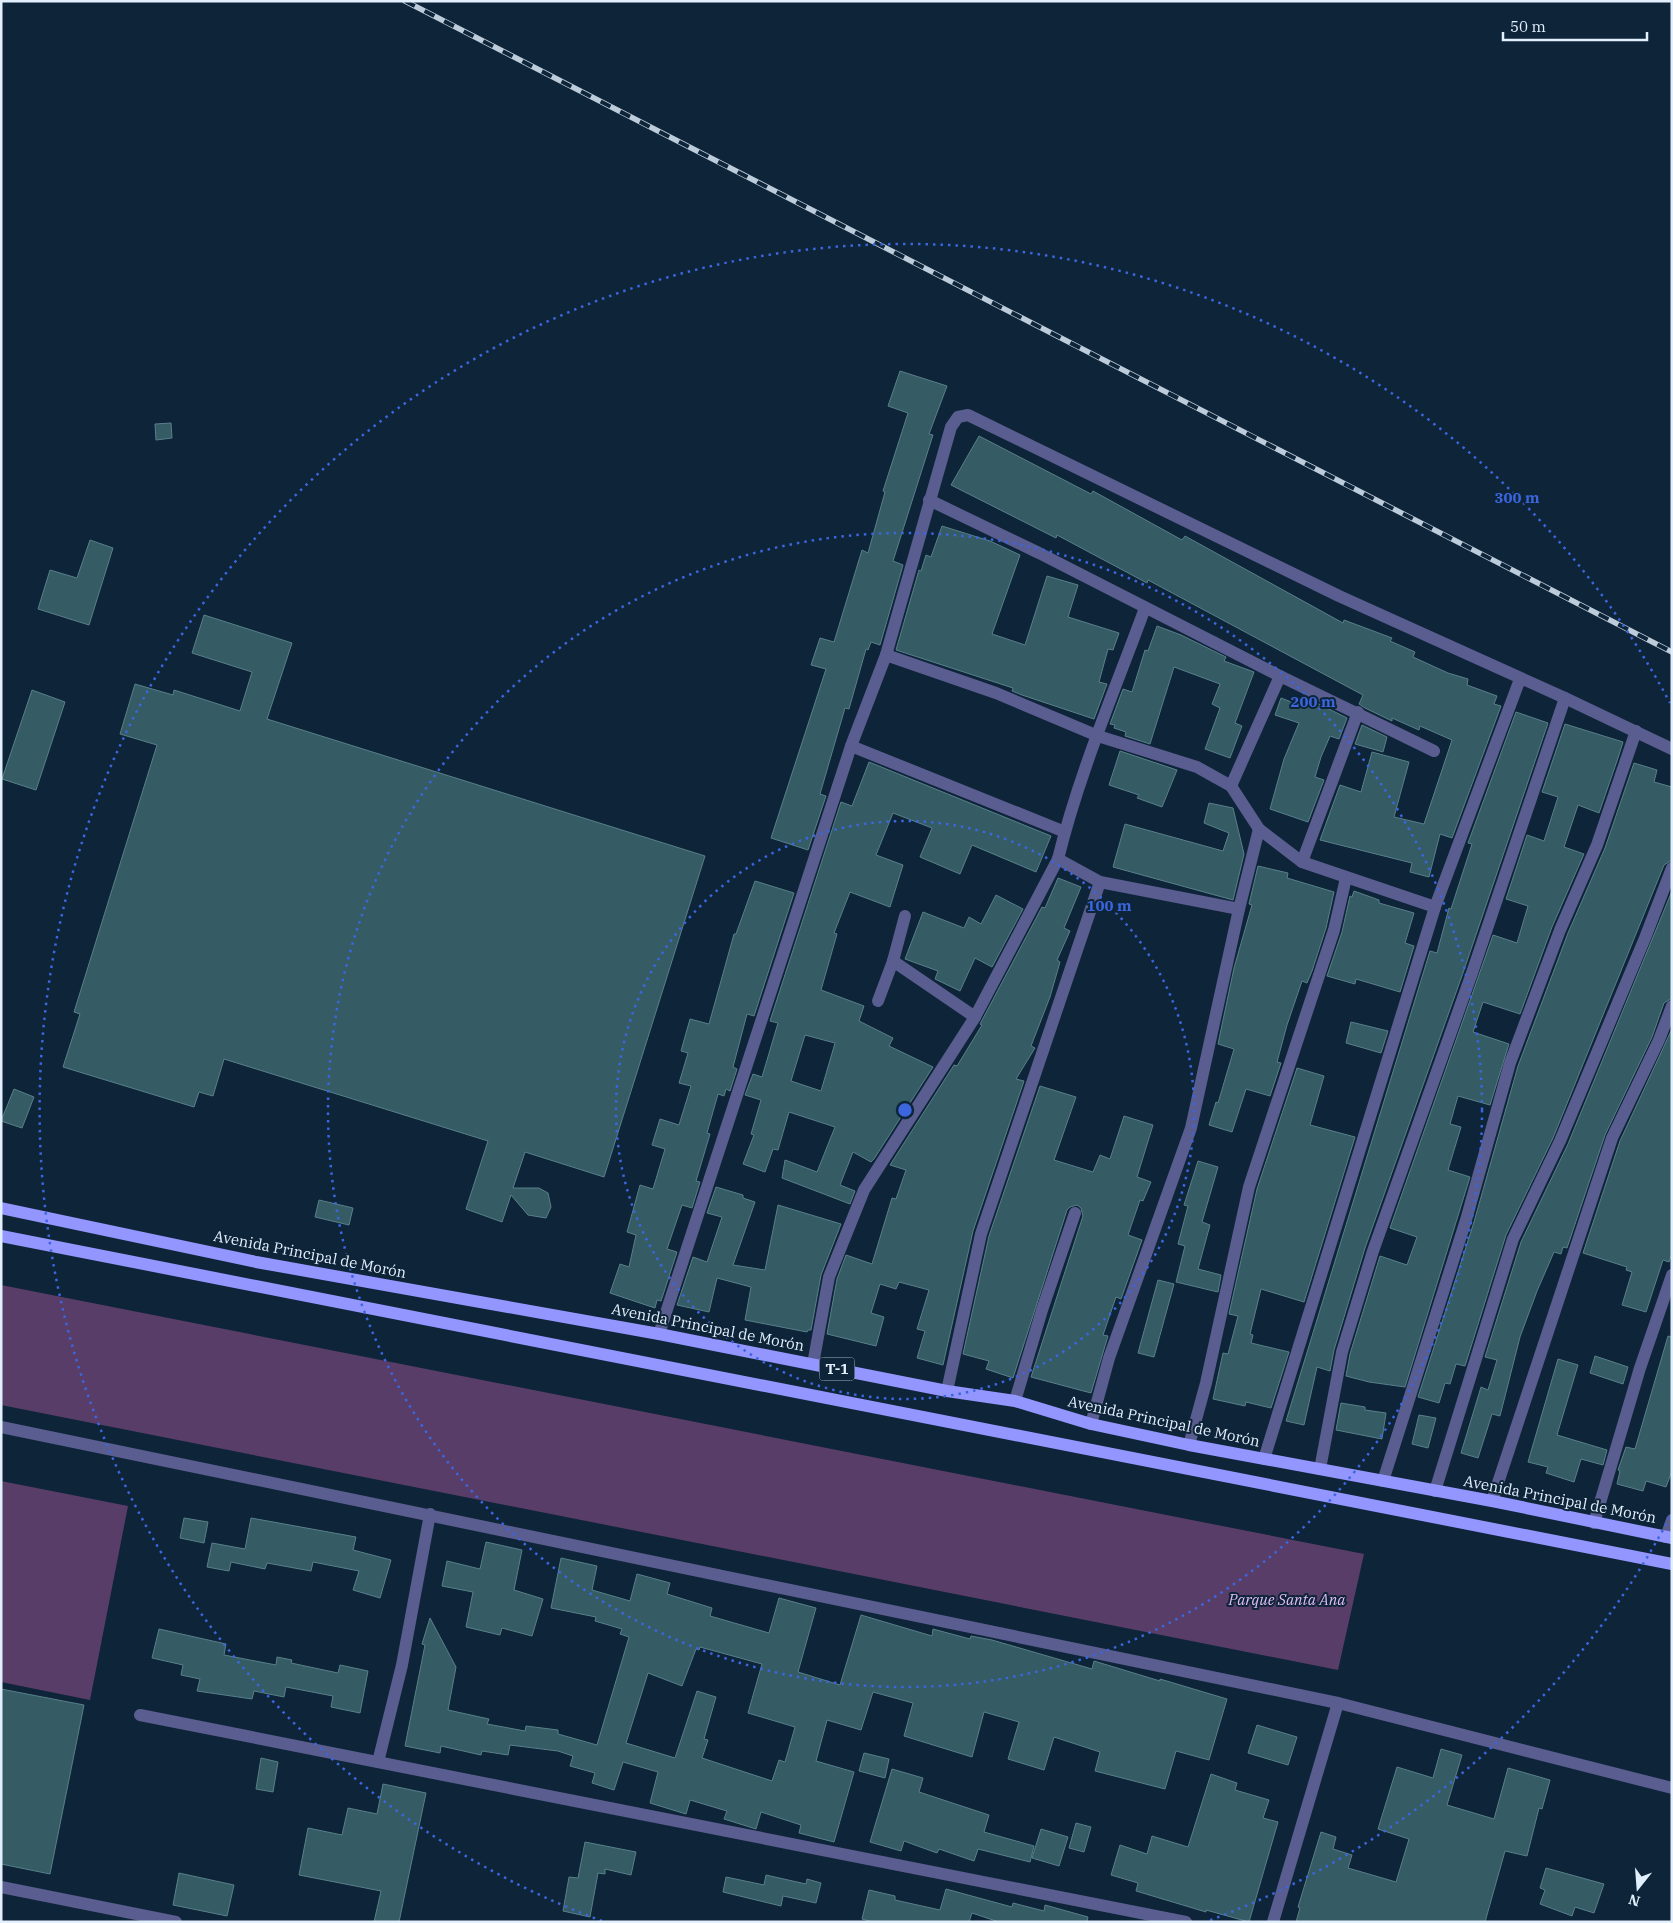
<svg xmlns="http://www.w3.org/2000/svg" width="1673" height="1923" viewBox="0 0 1673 1923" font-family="'IBM Plex Serif',serif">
  <rect width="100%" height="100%" fill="#0e2438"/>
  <g fill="#593d69">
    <path d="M1 1285 1364 1554 1338 1670 1 1405Z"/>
    <path d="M1 1481 128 1506 90 1700 1 1682Z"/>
  </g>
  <g fill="#355c65" stroke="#58808a" fill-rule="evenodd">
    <path d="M900 371 947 386 929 434 933 435 893 561 903 565 880 645 871 642 868 650 866 649 849 709 845 708 820 794 826 796 808 850 771 838 826 669 811 665 820 638 834 642 862 550 868 553 885 492 883 491 908 413 888 406Z"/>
    <path d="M171 423 172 438 156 440 155 424Z"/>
    <path d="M979 436 1091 494 1093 491 1182 540 1185 536 1343 623 1344 620 1392 638 1390 641 1415 652 1413 657 1448 673 1468 679 1467 685 1497 696 1494 704 1501 706 1452 838 1440 834 1429 877 1410 872 1412 863 1320 840 1340 785 1361 792 1372 752 1409 762 1394 817 1424 824 1452 740 1420 726 1419 730 1392 718V721L1365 708 1359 704 1363 695 1305 664 1148 580 1147 583 1057 535 1056 538 951 485Z"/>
    <path d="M942 526 990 541 1020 555 992 634 1025 645 1047 576 1078 585 1068 617 1119 633 1113 650 1108 649 1099 682 1107 684 1094 719 1022 695 1012 691 1013 688 896 650 919 570 921 571 926 555 931 557Z"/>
    <path d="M90 540 113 548 89 625 38 609 50 570 77 578Z"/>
    <path d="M204 615 292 643 267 719 705 856 604 1177 525 1152 513 1188H539L548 1193 551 1207 546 1218 528 1215 511 1195 502 1222 466 1209 488 1141 224 1059 213 1096 199 1092 194 1107 63 1067 80 1014 74 1012 157 745 120 734 135 684 173 695 174 690 240 711 252 672 192 653Z"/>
    <path d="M1157 626 1181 635 1226 657 1224 661 1254 672 1235 723 1242 726 1230 758 1205 749 1220 708 1212 704 1220 684 1174 667 1150 744 1125 736 1126 732 1114 728 1115 725 1110 724 1123 689 1132 692 1145 650 1148 651Z"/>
    <path d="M32 690 65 702 36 790 2 779Z"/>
    <path d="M1281 698 1307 708 1311 700 1347 718 1339 739 1330 736 1321 757 1315 777 1324 780 1308 822 1270 809 1284 759 1299 723 1275 715Z"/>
    <path d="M1516 712 1548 723 1464 970 1365 1248 1334 1350 1330 1371 1317 1367 1304 1425 1286 1421 1430 951 1437 953 1449 908 1451 909 1472 844 1468 843Z"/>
    <path d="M1565 724 1623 742 1618 758 1599 813 1578 805 1564 847 1584 854 1552 927 1520 1014 1483 1002 1473 1032 1509 1044 1490 1105 1458 1096 1450 1124 1461 1127 1448 1170 1470 1177 1405 1387 1369 1382 1346 1376 1350 1354 1380 1256 1407 1265 1417 1237 1390 1228 1493 935 1517 943 1528 906 1506 899 1527 835 1544 841 1558 797 1542 792Z"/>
    <path d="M1362 725 1387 737 1383 752 1355 744Z"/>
    <path d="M1120 751 1177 770 1162 807 1137 798 1139 795 1109 785Z"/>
    <path d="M869 762 1051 836 1036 872 972 845 960 874 920 857 932 828 893 813 876 855 903 865 890 907 850 892 834 933 837 934 821 990 864 1006 859 1021 893 1038 889 1046 933 1067 874 1159 871 1162 853 1152 840 1185 855 1191 850 1204 782 1178 785 1160 817 1172 835 1127 789 1112 778 1150 773 1149 765 1172 743 1164 754 1135 751 1134 761 1100 745 1095 753 1074 762 1077 778 1023 770 1021 841 802 852 806ZM805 1035 835 1043 821 1091 791 1081Z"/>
    <path d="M1634 763 1657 770 1654 782 1672 787V860L1664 865 1553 1138 1506 1235 1465 1366 1456 1364 1450 1384 1445 1383 1439 1403 1418 1397 1474 1222 1518 1066 1568 933 1605 848Z"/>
    <path d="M1209 803 1233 808 1244 854 1233 900 1113 867 1125 824 1223 851 1229 833 1204 823Z"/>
    <path d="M1258 866 1288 873 1287 878 1334 892 1326 928 1312 971 1307 983 1302 981 1287 1025 1277 1062 1281 1063 1270 1096 1246 1089 1232 1132 1209 1125 1216 1102 1218 1103 1234 1049 1218 1044 1234 968 1252 905 1249 904Z"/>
    <path d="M1058 878 1081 887 1064 928 1070 931 1057 960 1060 962 1050 997 1031 1046 1035 1048 1016 1079 1024 1081 973 1231 943 1365 917 1358 925 1331 917 1329 929 1290 899 1282 896 1289 880 1284 871 1313 884 1317 876 1346 827 1334 837 1279 846 1255 872 1264 892 1198 896 1199 906 1170 890 1165 954 1065 957 1066 982 1025 980 1024 1042 907 1045 908Z"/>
    <path d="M755 881 794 893 754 1016 747 1014 733 1067 737 1069 730 1091 726 1089 724 1096 718 1094 707 1133 710 1134 696 1181 700 1182 692 1208 682 1205 667 1249 677 1252 661 1301 657 1300 655 1308 610 1293 620 1264 629 1267 636 1235 627 1232 640 1185 653 1189 665 1149 652 1145 660 1119 679 1125 691 1086 679 1083 688 1053 681 1051 690 1019 709 1024 734 934H736Z"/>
    <path d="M1354 891 1379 900V903L1414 913 1405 943 1414 946 1400 992 1356 979 1355 984 1327 976 1342 932 1350 896 1352 897Z"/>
    <path d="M1672 891V998L1664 1003 1652 1037 1605 1135 1567 1248 1563 1247 1561 1254 1554 1252 1537 1291 1520 1337 1500 1416 1492 1414 1478 1458 1461 1453 1481 1387 1488 1390 1497 1360 1485 1357 1521 1242 1568 1144Z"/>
    <path d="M996 895 1023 909 992 967 975 958 960 991 935 979 938 971 905 959 923 912 964 928 969 917 981 924Z"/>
    <path d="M1351 1022 1388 1031 1381 1053 1346 1043Z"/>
    <path d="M1672 1029V1253L1669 1262 1663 1260 1646 1312 1622 1305 1632 1272 1626 1270 1627 1267 1583 1253 1620 1141Z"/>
    <path d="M1297 1068 1324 1076 1310 1125 1355 1137 1304 1302 1261 1289 1250 1334 1253 1335 1251 1343 1289 1352 1271 1408 1246 1402 1245 1406 1213 1399 1223 1353 1228 1354 1238 1316 1229 1314 1257 1189Z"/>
    <path d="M1040 1086 1076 1097 1054 1160 1093 1172 1100 1155 1110 1159 1124 1116 1153 1125 1137 1177 1151 1182 1143 1201 1140 1200 1128 1235 1142 1240 1121 1299 1116 1297 1103 1335 1108 1336 1091 1393 1031 1377 1083 1216 1081 1208 1077 1205 1070 1207 1067 1210 1013 1378 986 1369 989 1361 963 1354 989 1236Z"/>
    <path d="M14 1089 34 1097 22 1128 1 1121Z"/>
    <path d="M1198 1161 1218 1167 1202 1222 1210 1225 1198 1269 1221 1275 1218 1292 1176 1282 1185 1246 1178 1244 1188 1206 1184 1205Z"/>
    <path d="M716 1187 743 1195V1198L755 1202 733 1265 765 1270 778 1205 841 1224 821 1275 811 1330H808L807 1332 745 1320 751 1287 717 1278 709 1312 677 1305 693 1257 707 1262 722 1217 707 1213Z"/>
    <path d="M319 1200 353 1208 349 1225 315 1217Z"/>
    <path d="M1158 1280 1174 1284 1154 1357 1138 1353Z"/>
    <path d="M1668 1336 1672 1337V1471L1666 1487 1646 1481 1643 1491 1617 1484 1620 1471 1618 1470 1626 1447 1635 1449Z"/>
    <path d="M1595 1356 1628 1367 1623 1384 1590 1373Z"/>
    <path d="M1558 1359 1578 1365 1557 1435 1607 1450 1603 1465 1581 1459 1574 1482 1546 1473 1548 1467 1528 1462Z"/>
    <path d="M1341 1403 1365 1407V1410L1386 1413 1382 1439 1336 1430Z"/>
    <path d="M1419 1415 1436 1418 1428 1448 1412 1444Z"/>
    <path d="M184 1518 208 1522 204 1543 180 1538Z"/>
    <path d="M251 1518 356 1537 353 1550 391 1560 380 1598 353 1590 359 1571 313 1562 311 1571 267 1563 265 1569 231 1562 229 1571 207 1567 212 1543 245 1549Z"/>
    <path d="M486 1542 522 1550 514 1590 543 1599 532 1636 502 1628 500 1635 466 1627 473 1592 442 1586 447 1561 480 1569Z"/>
    <path d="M561 1558 597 1566 592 1590 630 1601 637 1574 670 1583 667 1594 712 1608 710 1616 769 1633 779 1598 816 1608 798 1672 840 1685 861 1615 932 1636 933 1629 970 1639 971 1636 992 1640 1092 1669 1094 1661 1160 1681V1679L1227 1699 1209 1760 1176 1751 1165 1789 1095 1771 1100 1752 1054 1737 1044 1770 1008 1759 1019 1722 984 1712 972 1757 904 1736 913 1703 873 1692 861 1730 827 1720 816 1761 854 1772 834 1842 799 1833 801 1825 761 1812 756 1829 724 1819 727 1811 690 1800 686 1814 650 1803 658 1772 623 1762 614 1790 592 1783 595 1773 570 1766 573 1756 558 1751 510 1745 508 1755 482 1751 481 1755 441 1746 440 1753 405 1746 425 1645 422 1644 430 1618 456 1667 448 1710 489 1719 487 1724 525 1731 526 1726 558 1730V1734L597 1745 629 1637 620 1634 622 1629 595 1621 596 1617 551 1608ZM700 1647 762 1664 748 1713 795 1727 785 1762 779 1760 772 1781 702 1758 708 1740 704 1739 716 1697 697 1691 675 1758 626 1743 648 1673 682 1686 696 1649 699 1650Z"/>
    <path d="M159 1629 226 1644 224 1655 276 1665 277 1657 292 1660 291 1663 338 1673 340 1665 368 1671 360 1713 331 1707 333 1696 286 1687 284 1697 254 1691 252 1699 197 1691 200 1679 181 1675 183 1665 152 1658Z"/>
    <path d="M1 1689 84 1705 50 1874 1 1864Z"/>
    <path d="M1257 1725 1297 1737 1288 1765 1248 1753Z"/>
    <path d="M1441 1749 1462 1755 1447 1805 1494 1819 1508 1768 1550 1780 1542 1809 1539 1808 1527 1856 1505 1851 1485 1922H1296L1300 1908 1298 1907 1321 1832 1336 1837 1333 1849 1352 1855 1348 1868 1396 1882 1409 1839 1378 1829 1397 1767 1433 1778Z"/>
    <path d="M864 1753 889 1759 885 1778 859 1771Z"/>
    <path d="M261 1758 278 1762 273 1792 256 1789Z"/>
    <path d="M892 1769 923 1778 919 1792 989 1815 984 1832 1034 1846 1030 1862 978 1849 974 1861 939 1849 937 1853 904 1841 901 1851 870 1842Z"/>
    <path d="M1211 1774 1237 1783 1235 1790 1269 1800 1263 1818 1278 1822 1249 1922 1206 1910V1912L1136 1891 1138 1883 1111 1875 1120 1845 1147 1854 1152 1836 1188 1847Z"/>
    <path d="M383 1784 426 1793 399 1922H374L381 1891 299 1875 308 1828 342 1835 348 1808 377 1814Z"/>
    <path d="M1076 1823 1091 1827 1084 1852 1069 1848Z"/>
    <path d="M1041 1829 1068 1837 1059 1866 1032 1858Z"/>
    <path d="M585 1842 636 1852 631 1875 605 1869V1874L598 1873 590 1917 563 1911 569 1877 578 1878Z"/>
    <path d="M1546 1868 1604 1884 1594 1913 1575 1907 1572 1916 1540 1904 1545 1890 1540 1888Z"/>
    <path d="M179 1873 234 1885 227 1916 173 1905Z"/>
    <path d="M766 1875 806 1884 807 1879 821 1883 816 1903 783 1896 781 1906 723 1892 726 1877 764 1885Z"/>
    <path d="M946 1889 1012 1907 1013 1903 1044 1911 1045 1905 1088 1917 1087 1922H999L972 1913 969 1922H873L862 1919 869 1890 895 1896V1900L940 1910Z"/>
  </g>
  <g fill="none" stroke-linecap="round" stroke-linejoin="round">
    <g stroke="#5a5d8f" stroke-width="12">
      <path d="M929 500 1039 553 1280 676 1434 751"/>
      <path d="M886 655 996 693 1098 736 1197 767 1231 786 1259 829 1302 862 1435 907"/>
      <path d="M851 746 1065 832"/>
      <path d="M1231 786 1280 676"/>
      <path d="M1058 859 1100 882 1239 909"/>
      <path d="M1302 862 1358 712"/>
      <path d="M893 961 975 1017"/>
      <path d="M878 1001 893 961 905 916"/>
      <path d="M659 1334 851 746 886 655 951 427 958 417 968 415 1339 596 1565 698 1672 749"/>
      <path d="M813 1364 829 1277 864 1190 975 1017 1058 859C1079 773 1115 690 1145 608"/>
      <path d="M947 1391 981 1234 1100 882"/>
      <path d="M1015 1401 1042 1310 1075 1213"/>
      <path d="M1091 1424 1109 1358 1191 1128 1239 909 1259 829"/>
      <path d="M1 1427 1338 1703 1672 1788"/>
      <path d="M1189 1445 1206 1383 1249 1187 1334 930 1346 878"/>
      <path d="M1264 1459 1435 907 1520 679"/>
      <path d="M1320 1469 1342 1352 1373 1251 1472 973 1565 698"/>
      <path d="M1383 1481 1466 1220 1510 1063 1560 930 1597 845 1636 731"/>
      <path d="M1435 1491 1513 1239 1560 1141 1645 938 1672 868"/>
      <path d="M1492 1501 1612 1138 1659 1040 1672 1006"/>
      <path d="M1594 1523 1640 1368 1672 1275"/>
      <path d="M1666 1537 1672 1520"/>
      <path d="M140 1715 1186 1922"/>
      <path d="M378 1762 402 1665 430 1514"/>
      <path d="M1 1887 176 1922"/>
      <path d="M1273 1922 1338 1703"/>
    </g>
    <g stroke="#9396ff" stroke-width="12">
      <path d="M1 1208 256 1262 659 1334 947 1391 1015 1401 1091 1424 1189 1445 1492 1501 1672 1538"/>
      <path d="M1 1236 1672 1564"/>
    </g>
    <defs>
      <path id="rail" d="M405 1 1672 652"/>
    </defs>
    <use href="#rail" stroke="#bdccdb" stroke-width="5.5"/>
    <use href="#rail" stroke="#0e2438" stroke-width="4" stroke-dasharray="11" stroke-linecap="butt"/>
  </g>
  <g fill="none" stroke="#3b66de" stroke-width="2.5" stroke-dasharray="2.5 5">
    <circle cx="905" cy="1110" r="289"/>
    <circle cx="905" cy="1110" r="577"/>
    <path d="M1670 1517A866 866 0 0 1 1208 1921M602 1921A866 866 0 1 1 1670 703"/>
  </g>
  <g text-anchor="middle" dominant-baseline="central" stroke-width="4" stroke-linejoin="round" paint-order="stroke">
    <rect fill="#0e2438" stroke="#a2b3c3" stroke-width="1" x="819.5" y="1357.5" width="35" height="23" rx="4"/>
    <g font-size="14" font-weight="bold" fill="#e2f0fe">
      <text x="837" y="1369">T-1</text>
    </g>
    <g font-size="15" fill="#e2f0fe" stroke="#0e2438">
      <text transform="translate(310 1254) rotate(11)">Avenida Principal de Morón</text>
      <text transform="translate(708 1327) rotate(11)">Avenida Principal de Morón</text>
      <text transform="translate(1164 1421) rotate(12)">Avenida Principal de Morón</text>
      <text transform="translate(1560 1499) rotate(11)">Avenida Principal de Morón</text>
    </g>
    <g font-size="15" font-style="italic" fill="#e2bdf7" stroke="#0e2438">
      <text x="1287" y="1599">Parque Santa Ana</text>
    </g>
  </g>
  <circle cx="905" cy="1110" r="8" fill="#3b66de" stroke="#0e2438" stroke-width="2.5"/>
  <g font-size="15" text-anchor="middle" font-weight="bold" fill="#3b66de" stroke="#0e2438" stroke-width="4" stroke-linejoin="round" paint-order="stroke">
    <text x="1517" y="503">300 m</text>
    <text x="1313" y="707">200 m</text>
    <text x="1109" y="911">100 m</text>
  </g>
  <rect width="1673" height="1923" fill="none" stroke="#e2f0fe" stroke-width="5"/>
  <g transform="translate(1638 1888) rotate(197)" stroke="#0e2438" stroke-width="4" paint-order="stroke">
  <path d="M0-4L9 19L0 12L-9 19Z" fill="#e2f0fe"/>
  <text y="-8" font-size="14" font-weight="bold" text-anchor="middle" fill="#e2f0fe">N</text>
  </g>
  <path d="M1503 32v8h144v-8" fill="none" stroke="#e2f0fe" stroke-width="2.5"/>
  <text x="1510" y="32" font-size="15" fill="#e2f0fe" stroke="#0e2438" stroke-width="4" paint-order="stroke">50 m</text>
</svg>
